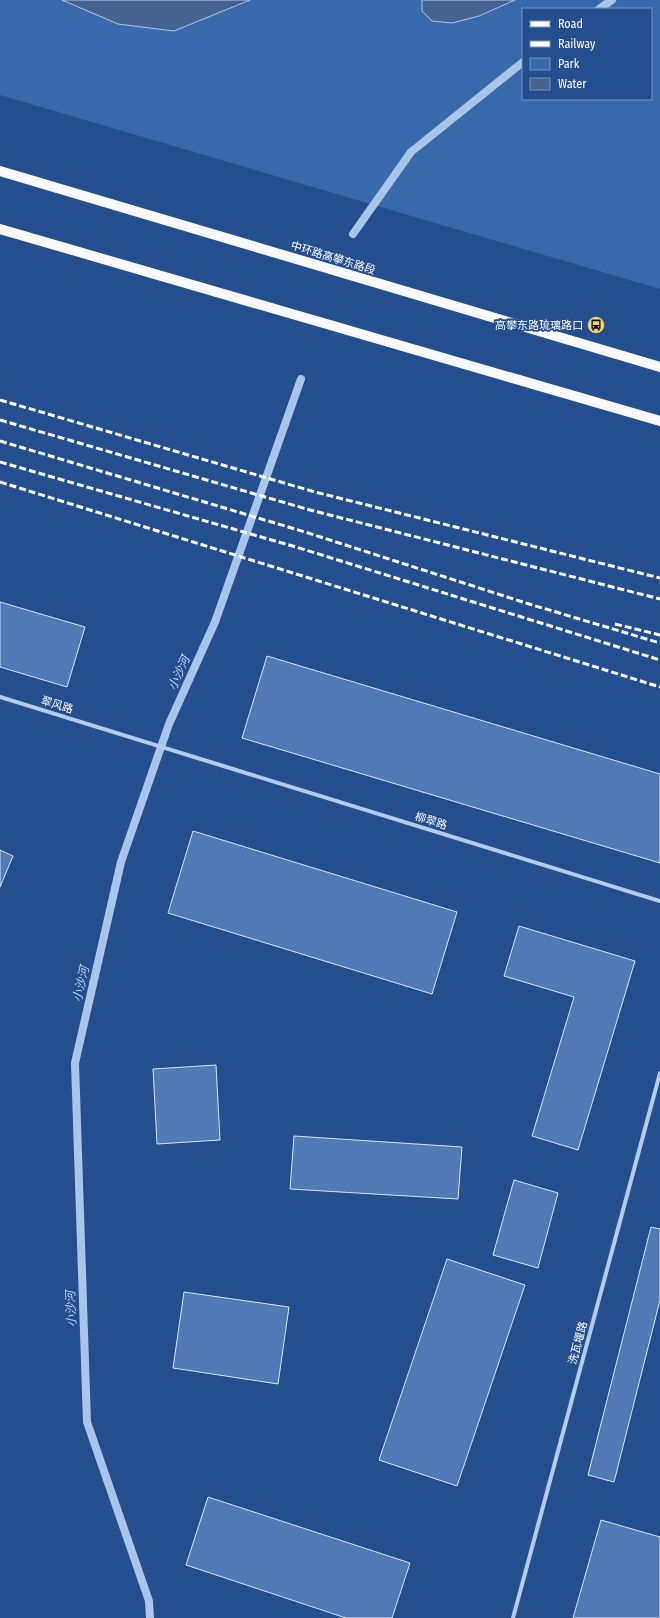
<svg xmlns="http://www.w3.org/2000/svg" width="660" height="1618" viewBox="0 0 660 1618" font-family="'Fira Sans Condensed','Noto Sans SC',sans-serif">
  <rect width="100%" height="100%" fill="#234f8e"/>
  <path fill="#3769ab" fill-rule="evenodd" d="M0 0H660V289L0 95ZM523 9H651V99H523Z"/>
  <g fill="#446391" stroke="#a7c6ec">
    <path d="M62 0H250L174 31 118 24Z"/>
    <path d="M422 0H515L479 16 452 23 432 21 422 11Z"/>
  </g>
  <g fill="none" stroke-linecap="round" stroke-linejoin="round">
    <g stroke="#a7c6ec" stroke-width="8">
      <path d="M599 9 612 0"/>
      <path d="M353 234 411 152 523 62"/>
      <path d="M150 1618 149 1601 87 1422 75 1063 121 862 169 724 215 622 301 379"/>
    </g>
  </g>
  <g fill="#507bb7" stroke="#d8e6f9">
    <path d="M0 602 85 627 67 687 0 667Z"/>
    <path d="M267 656 660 774V863L242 738Z"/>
    <path d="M193 831 457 912 432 994 168 913Z"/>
    <path d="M0 850 13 856 0 887Z"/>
    <path d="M519 926 635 961 578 1150 532 1136 574 997 504 976Z"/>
    <path d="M216 1065 220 1140 157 1144 153 1069Z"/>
    <path d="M294 1136 462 1147 458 1199 290 1189Z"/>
    <path d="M514 1180 558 1193 538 1268 493 1255Z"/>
    <path d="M651 1227 660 1229V1300L614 1482 588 1475Z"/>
    <path d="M447 1259 525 1285 457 1486 379 1460Z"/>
    <path d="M184 1292 289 1307 278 1384 173 1368Z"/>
    <path d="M208 1497 410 1563 392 1618H346L186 1565Z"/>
    <path d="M601 1520 660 1537V1618H573Z"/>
  </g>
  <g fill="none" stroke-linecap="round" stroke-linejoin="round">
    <g stroke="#b3cbec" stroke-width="4">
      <path d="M0 697 660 901"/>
      <path d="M513 1618 660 1073"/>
    </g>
    <g stroke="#f8faff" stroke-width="10">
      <path d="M0 171 660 367"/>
      <path d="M0 229 660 421"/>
    </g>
    <g stroke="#fff" stroke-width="3" stroke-dasharray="7 3" stroke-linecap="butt">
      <path d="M0 400 315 492 660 578"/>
      <path d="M0 420 310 510 660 599"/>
      <path d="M0 441 305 532 529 604 660 643"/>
      <path d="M0 462 296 547 660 660"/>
      <path d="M0 482 660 687"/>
      <path d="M615 624 660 635"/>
    </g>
  </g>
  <defs>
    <symbol id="bus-disc" viewBox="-11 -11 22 22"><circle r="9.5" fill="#f7d476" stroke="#234f8e"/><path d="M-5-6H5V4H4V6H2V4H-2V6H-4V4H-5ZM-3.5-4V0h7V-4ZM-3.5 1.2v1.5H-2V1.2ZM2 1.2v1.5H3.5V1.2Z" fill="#111"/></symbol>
  </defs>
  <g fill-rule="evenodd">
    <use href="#bus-disc" x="586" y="315" width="20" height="20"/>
  </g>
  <g text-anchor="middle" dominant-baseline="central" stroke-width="3.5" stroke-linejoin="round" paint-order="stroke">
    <g font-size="11" fill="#fff" stroke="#234f8e">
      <text transform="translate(333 258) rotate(17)">中环路高攀东路段</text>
      <text transform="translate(57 705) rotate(17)">翠风路</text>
      <text transform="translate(431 821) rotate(17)">柳翠路</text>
      <text transform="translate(578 1343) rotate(-75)">洗瓦堰路</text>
    </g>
    <g font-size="11" fill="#fff" stroke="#234f8e" text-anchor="end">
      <text x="583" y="325">高攀东路琉璃路口</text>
    </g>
    <g font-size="12" font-style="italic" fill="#bfd5f3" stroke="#234f8e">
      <text transform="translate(179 673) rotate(-66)">小沙河</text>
      <text transform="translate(81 984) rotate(-77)">小沙河</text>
      <text transform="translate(71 1309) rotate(-92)">小沙河</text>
    </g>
  </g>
  <rect x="522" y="8" width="130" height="92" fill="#234f8e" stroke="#7b95bb"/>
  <rect x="530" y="21" width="20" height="6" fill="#f8faff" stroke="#7b95bb"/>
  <text x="558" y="28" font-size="12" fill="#ffffff">Road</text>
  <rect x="530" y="41" width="20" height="6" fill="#ffffff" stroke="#7b95bb"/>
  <text x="558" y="48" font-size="12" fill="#ffffff">Railway</text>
  <rect x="530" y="58" width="20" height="12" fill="#3769ab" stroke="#7b95bb"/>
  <text x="558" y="68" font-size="12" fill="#ffffff">Park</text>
  <rect x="530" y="78" width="20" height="12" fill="#446391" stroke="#7b95bb"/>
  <text x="558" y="88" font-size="12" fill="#ffffff">Water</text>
</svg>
